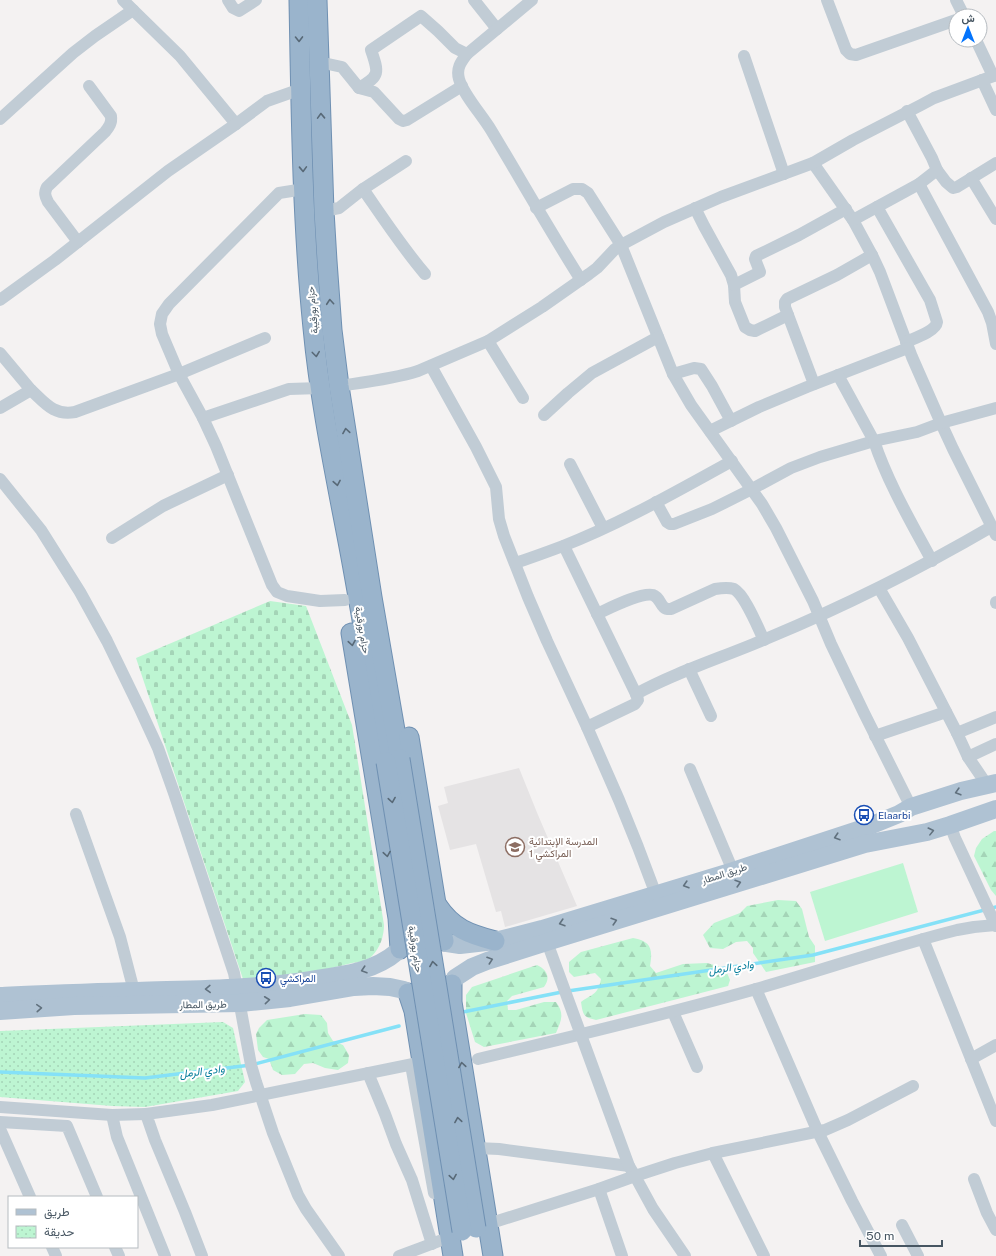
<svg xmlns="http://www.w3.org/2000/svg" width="996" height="1256" viewBox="0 0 996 1256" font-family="'Public Sans',Vazirmatn,sans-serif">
  <defs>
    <pattern id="forest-firs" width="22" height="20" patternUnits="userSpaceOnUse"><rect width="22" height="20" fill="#bdf5d2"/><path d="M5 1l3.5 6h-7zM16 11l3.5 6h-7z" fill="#a4d4b7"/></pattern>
    <pattern id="cemetery-stones" width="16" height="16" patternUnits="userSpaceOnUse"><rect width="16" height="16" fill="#bdf5d2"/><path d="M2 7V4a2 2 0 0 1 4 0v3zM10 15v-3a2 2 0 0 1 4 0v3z" fill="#a4d4b7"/></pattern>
    <pattern id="park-dots" width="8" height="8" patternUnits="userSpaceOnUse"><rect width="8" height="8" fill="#bdf5d2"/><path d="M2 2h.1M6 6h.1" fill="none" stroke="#a4d4b7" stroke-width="1.8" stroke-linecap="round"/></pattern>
  </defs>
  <rect width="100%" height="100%" fill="#f4f2f2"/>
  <path fill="#e5e3e4" d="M519 768 538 815 577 906 505 927 501 911 496 912 476 844 450 850 438 806 448 803 444 787Z"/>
  <g fill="url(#forest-firs)">
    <path d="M994 831H996V896L991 890 974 856 976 848 982 839Z"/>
    <path d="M778 900 796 901 802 909 809 937 815 946V962L766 972 753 953V948L747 941 736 942 723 949 710 948 703 935 714 923 740 913 747 906Z"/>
    <path d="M633 938C651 941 653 949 650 966L656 973 683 964 707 963 725 968 730 980 728 986 596 1020C583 1017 583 1015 581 1002 592 994 598 995 601 979L595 973 574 977 569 972V962L581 952Z"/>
    <path d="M537 965C547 970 551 977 544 987L512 996 507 1001 508 1010H516L544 1002H556C565 1014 561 1021 556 1033L484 1047 475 1042 466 1013V995L472 987Z"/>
    <path d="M305 1014 321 1015 327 1023 328 1033 333 1041 343 1045 349 1055 348 1063 338 1070 325 1068 313 1063 304 1064 295 1074 282 1075 273 1070 269 1059 263 1057 258 1050 256 1034 259 1028 267 1020Z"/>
  </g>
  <path fill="url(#cemetery-stones)" d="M270 601 306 606 352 725 384 925C384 936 380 948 372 956 367 961 359 962 352 963 317 973 280 975 243 979L136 658Z"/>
  <path fill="url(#park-dots)" d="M223 1022 233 1028 245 1082 238 1091 145 1107 112 1106 0 1097V1031Z"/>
  <path fill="#bdf5d2" d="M903 863 918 912 825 941 810 892Z"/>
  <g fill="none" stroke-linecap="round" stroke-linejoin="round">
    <g stroke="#85e1f7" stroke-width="3.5">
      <path d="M568 991 813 955 996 907"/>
      <path d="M463 1012 562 992"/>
      <path d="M0 1072 145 1078 251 1065 399 1026"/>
    </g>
    <defs>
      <g id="trunk">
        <path d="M299 0C301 109 302 219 313 328 320 403 336 478 350 552 363 622 374 692 386 762"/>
        <path d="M317 0 324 211 327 261 332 330 339 386 372 597 400 759"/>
        <path d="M351 633 398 918 400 949"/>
        <path d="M409 737 438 916 444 941"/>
        <path d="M437 905C453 929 469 934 495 941"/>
        <path d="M452 984V1002L493 1256"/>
        <path d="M408 993 414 1011 453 1256"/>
      </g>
    </defs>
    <use href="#trunk" stroke="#6f90b2" stroke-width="21"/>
    <g stroke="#c1ccd5" stroke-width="12">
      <path d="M228 0 233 8 239 11 256 0"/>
      <path d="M474 0 497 29"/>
      <path d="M532 0 467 54C461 62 456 68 459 79 463 94 482 115 491 130 521 180 550 231 581 280"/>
      <path d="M827 0 846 50 850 54 856 55 956 20"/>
      <path d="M956 0 964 16"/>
      <path d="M133 10 180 56 236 124"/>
      <path d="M976 40 993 76"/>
      <path d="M744 56 784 174"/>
      <path d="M319 62 342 67 359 88 374 92 399 119 403 121 407 120 462 86"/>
      <path d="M982 80 996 110"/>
      <path d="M359 88C380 76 379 73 371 50L421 16 438 31 455 48 467 54"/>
      <path d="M0 119 73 53 95 36 133 10 123 0"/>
      <path d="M813 163 853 220 872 255 880 272 912 357 941 423 953 449 996 535"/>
      <path d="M937 170 946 182 953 188 957 187 996 163"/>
      <path d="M971 178 996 219"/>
      <path d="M919 184 988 312 992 323 996 344"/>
      <path d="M304 189 279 193 169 304 162 314 160 324 162 334 179 374 203 418 216 446 272 585 277 592 287 596 320 601 345 600"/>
      <path d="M363 189C383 218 402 247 425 274"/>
      <path d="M877 207 930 300 937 322C936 331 915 338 906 342"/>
      <path d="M536 208 573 189H582L588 193 621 245 673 374 691 405 762 504 776 528 813 601 831 644 864 713 911 807"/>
      <path d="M695 208 704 226 731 275 734 285 735 302 745 327 750 330 755 331 788 315"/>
      <path d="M324 211 339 208 363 189 406 161"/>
      <path d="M853 220 919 184 937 170 932 158 907 111"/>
      <path d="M78 242 48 202C45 196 44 193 47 187L105 132C109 127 112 123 111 116L89 86"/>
      <path d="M734 285 760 272 755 259 756 256 799 235 846 209"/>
      <path d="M0 300 55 260 168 171 236 124 267 101 301 89"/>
      <path d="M488 341 523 398"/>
      <path d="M0 353 31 390"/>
      <path d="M431 366 476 447 496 487 499 519 504 536 528 597 547 641 587 727 619 800 638 847 658 900"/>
      <path d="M673 374 694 368 701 369 712 386 731 421"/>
      <path d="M814 384 785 307V302L787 299 837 275 872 255"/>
      <path d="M339 386C366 382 393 379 418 371L488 341 542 307 589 274 597 268 615 249 621 245 664 222 721 197 813 163 853 140 921 105 934 98 996 75"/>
      <path d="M0 408 31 390C45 403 54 416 75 412L179 374 265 338"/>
      <path d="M544 415 568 393 592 373 658 337"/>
      <path d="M203 418 289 389 320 388"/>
      <path d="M710 431 759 407 807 387 908 348"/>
      <path d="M570 464 603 528"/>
      <path d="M0 479 41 530 80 592 107 641 140 709 158 748 174 793 234 973 251 1065 256 1082 273 1133 298 1195 306 1209 339 1256"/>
      <path d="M656 502 667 522 670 524H674L712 509 752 489 791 468 820 457 874 441 838 375"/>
      <path d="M112 538 163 506 228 475"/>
      <path d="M564 546 636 694C678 671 724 657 768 638 845 606 919 569 991 527"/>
      <path d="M932 561C911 522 888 483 874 441L917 432 941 423 996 408"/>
      <path d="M515 563C531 558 547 552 563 546 622 523 677 491 732 461"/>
      <path d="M879 588 908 638 957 733 968 757 987 785"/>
      <path d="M996 602V603"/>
      <path d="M597 614C608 609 641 592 653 595 662 598 659 610 671 609L715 589C721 588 728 587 734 589 745 595 758 628 764 640"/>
      <path d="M689 669 711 716"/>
      <path d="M587 727 635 704 638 700 636 694"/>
      <path d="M957 733 996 717"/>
      <path d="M875 736 946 712"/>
      <path d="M968 757 996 744"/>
      <path d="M690 769 733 871"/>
      <path d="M76 814 120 937 134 991"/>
      <path d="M950 825 955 838 996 926"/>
      <path d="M923 939 996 1121"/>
      <path d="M756 989 818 1132 852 1201 881 1256"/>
      <path d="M673 1012 697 1067"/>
      <path d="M478 1059C571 1037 664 1015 756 989 823 970 889 947 957 930L974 927 996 925"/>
      <path d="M971 1059 996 1045"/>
      <path d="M411 1065 434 1193"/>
      <path d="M368 1073 385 1114 396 1144 412 1180 432 1244"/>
      <path d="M0 1107 112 1115 146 1114"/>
      <path d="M112 1115 117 1137 165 1256"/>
      <path d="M0 1122 67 1126 97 1197"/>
      <path d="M0 1129 30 1197"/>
      <path d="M476 1148 499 1149 629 1166"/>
      <path d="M713 1153 764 1256"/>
      <path d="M974 1179 987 1213 996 1230"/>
      <path d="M599 1189 622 1256"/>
      <path d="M488 1224 599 1189 635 1176 629 1166 547 942"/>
      <path d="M902 1225 918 1256"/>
      <path d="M52 1247 56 1256"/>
      <path d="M115 1247 119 1256"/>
      <path d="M202 1256 185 1212 155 1140 146 1114 212 1105 423 1062"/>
      <path d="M399 1256 442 1240"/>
      <path d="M685 1256 653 1209 635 1176 675 1163 713 1153 825 1130 848 1120 913 1086"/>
    </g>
    <g stroke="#afc2d3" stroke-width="18">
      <path d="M447 943 460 945 495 941 542 929 733 871 867 827 899 814 911 807 961 791 996 783"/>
      <path d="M455 978 472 967 487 961 547 942 865 844 927 832 950 825 996 809"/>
      <path d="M0 996C46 994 91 992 137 991 197 989 257 989 316 979 345 975 375 971 398 951"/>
      <path d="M0 1011 74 1006 240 1003 290 998 354 987 373 986 390 987 404 990"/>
    </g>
    <use href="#trunk" stroke="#9ab4cc" stroke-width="19"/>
    <defs>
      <g id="trunk-bridge">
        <path d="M400 759 476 1228"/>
        <path d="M386 762 462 1231"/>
      </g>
    </defs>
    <use href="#trunk-bridge" stroke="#6f90b2" stroke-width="21" stroke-linecap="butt"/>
    <use href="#trunk-bridge" stroke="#9ab4cc" stroke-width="19"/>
  </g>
  <defs><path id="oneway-chevron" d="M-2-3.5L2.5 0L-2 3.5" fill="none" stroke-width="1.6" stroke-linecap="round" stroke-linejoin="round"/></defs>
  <g stroke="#586977">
    <use href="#oneway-chevron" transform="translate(299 39) rotate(89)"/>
    <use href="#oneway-chevron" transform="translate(321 116) rotate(-92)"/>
    <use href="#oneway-chevron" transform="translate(303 169) rotate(88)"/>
    <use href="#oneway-chevron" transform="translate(330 302) rotate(-95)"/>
    <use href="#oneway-chevron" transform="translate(316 354) rotate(83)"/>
    <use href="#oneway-chevron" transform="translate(346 431) rotate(-99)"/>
    <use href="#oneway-chevron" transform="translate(337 483) rotate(80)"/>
    <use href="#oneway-chevron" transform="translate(352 643) rotate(81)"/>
    <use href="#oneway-chevron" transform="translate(392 800) rotate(81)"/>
    <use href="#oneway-chevron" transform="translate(387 854) rotate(81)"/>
    <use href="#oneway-chevron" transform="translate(433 964) rotate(-99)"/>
    <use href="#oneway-chevron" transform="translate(462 1065) rotate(-99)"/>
    <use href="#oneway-chevron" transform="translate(458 1120) rotate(-99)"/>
    <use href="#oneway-chevron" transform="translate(453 1177) rotate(81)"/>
  </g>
  <g stroke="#61717e">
    <use href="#oneway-chevron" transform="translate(958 792) rotate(164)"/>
    <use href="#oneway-chevron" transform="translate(931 831) rotate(-14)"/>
    <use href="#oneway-chevron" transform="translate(837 837) rotate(162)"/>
    <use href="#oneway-chevron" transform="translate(738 883) rotate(-17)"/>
    <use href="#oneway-chevron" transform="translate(686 885) rotate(163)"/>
    <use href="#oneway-chevron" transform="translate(614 921) rotate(-17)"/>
    <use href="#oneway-chevron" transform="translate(562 923) rotate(163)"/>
    <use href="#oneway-chevron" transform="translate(490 960) rotate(-19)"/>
    <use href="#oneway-chevron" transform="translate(364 970) rotate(162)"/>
    <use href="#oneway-chevron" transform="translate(208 989) rotate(178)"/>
    <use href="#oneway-chevron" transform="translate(267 1000) rotate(-6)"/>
    <use href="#oneway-chevron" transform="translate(39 1008) rotate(-4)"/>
  </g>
  <defs>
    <symbol id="bus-ring" viewBox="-11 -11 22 22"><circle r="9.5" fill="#fff" stroke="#1a4fb4" stroke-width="1.5"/><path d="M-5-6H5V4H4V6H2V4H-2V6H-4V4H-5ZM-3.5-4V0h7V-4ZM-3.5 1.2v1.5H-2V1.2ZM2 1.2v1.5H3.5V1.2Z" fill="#1a4fb4"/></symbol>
    <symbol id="school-ring" viewBox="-11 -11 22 22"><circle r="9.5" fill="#fff" stroke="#8d6e63" stroke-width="1.5"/><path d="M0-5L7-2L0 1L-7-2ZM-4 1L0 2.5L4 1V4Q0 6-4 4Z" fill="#8d6e63"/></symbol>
  </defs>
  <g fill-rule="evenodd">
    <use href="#bus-ring" x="853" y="804" width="22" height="22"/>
    <use href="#school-ring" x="504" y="836" width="22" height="22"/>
    <use href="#bus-ring" x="255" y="967" width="22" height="22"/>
  </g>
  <g text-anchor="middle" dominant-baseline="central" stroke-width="4" stroke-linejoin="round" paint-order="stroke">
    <g font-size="10" fill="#475662" stroke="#fff">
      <text transform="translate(312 310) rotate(-95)">حزام بورقيبة</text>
      <text transform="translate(363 630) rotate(80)">حزام بورقيبة</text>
      <text transform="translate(724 873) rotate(-18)">طريق المطار</text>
      <text transform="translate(416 949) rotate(81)">حزام بورقيبة</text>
      <text transform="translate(203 1004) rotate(-1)">طريق المطار</text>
    </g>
    <g font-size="10" fill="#164399" stroke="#fff" text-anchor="start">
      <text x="878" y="815">Elaarbi</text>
      <text x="280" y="978">المراكشي</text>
    </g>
    <g font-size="10" fill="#785e54" stroke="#fff" text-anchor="start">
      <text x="529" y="841">المدرسة الإبتدائية<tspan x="529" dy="12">المراكشي 1</tspan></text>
    </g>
    <g font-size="11" font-style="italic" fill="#037c9a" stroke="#fff">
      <text transform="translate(731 967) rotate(-8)">وادي الرمل</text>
      <text transform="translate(202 1071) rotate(-7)">وادي الرمل</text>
    </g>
  </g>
  <rect x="8" y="1196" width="130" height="52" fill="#ffffff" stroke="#b5bbc0"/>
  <rect x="16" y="1209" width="20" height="6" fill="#afc2d3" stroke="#b5bbc0"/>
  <text x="44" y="1216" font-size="12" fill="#475662">طريق</text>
  <rect x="16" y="1226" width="20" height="12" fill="url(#park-dots)" stroke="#b5bbc0"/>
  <text x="44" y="1236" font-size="12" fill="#475662">حديقة</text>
  <g transform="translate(968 28)"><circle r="19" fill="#ffffff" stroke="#b5bbc0"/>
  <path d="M0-3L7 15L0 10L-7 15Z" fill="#0474fc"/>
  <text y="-6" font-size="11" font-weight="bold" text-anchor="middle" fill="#475662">ش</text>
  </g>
  <path d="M860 1240v6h82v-6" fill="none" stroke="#475662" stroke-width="2"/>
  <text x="866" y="1240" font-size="12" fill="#475662" stroke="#ffffff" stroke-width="3" paint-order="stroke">50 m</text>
</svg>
